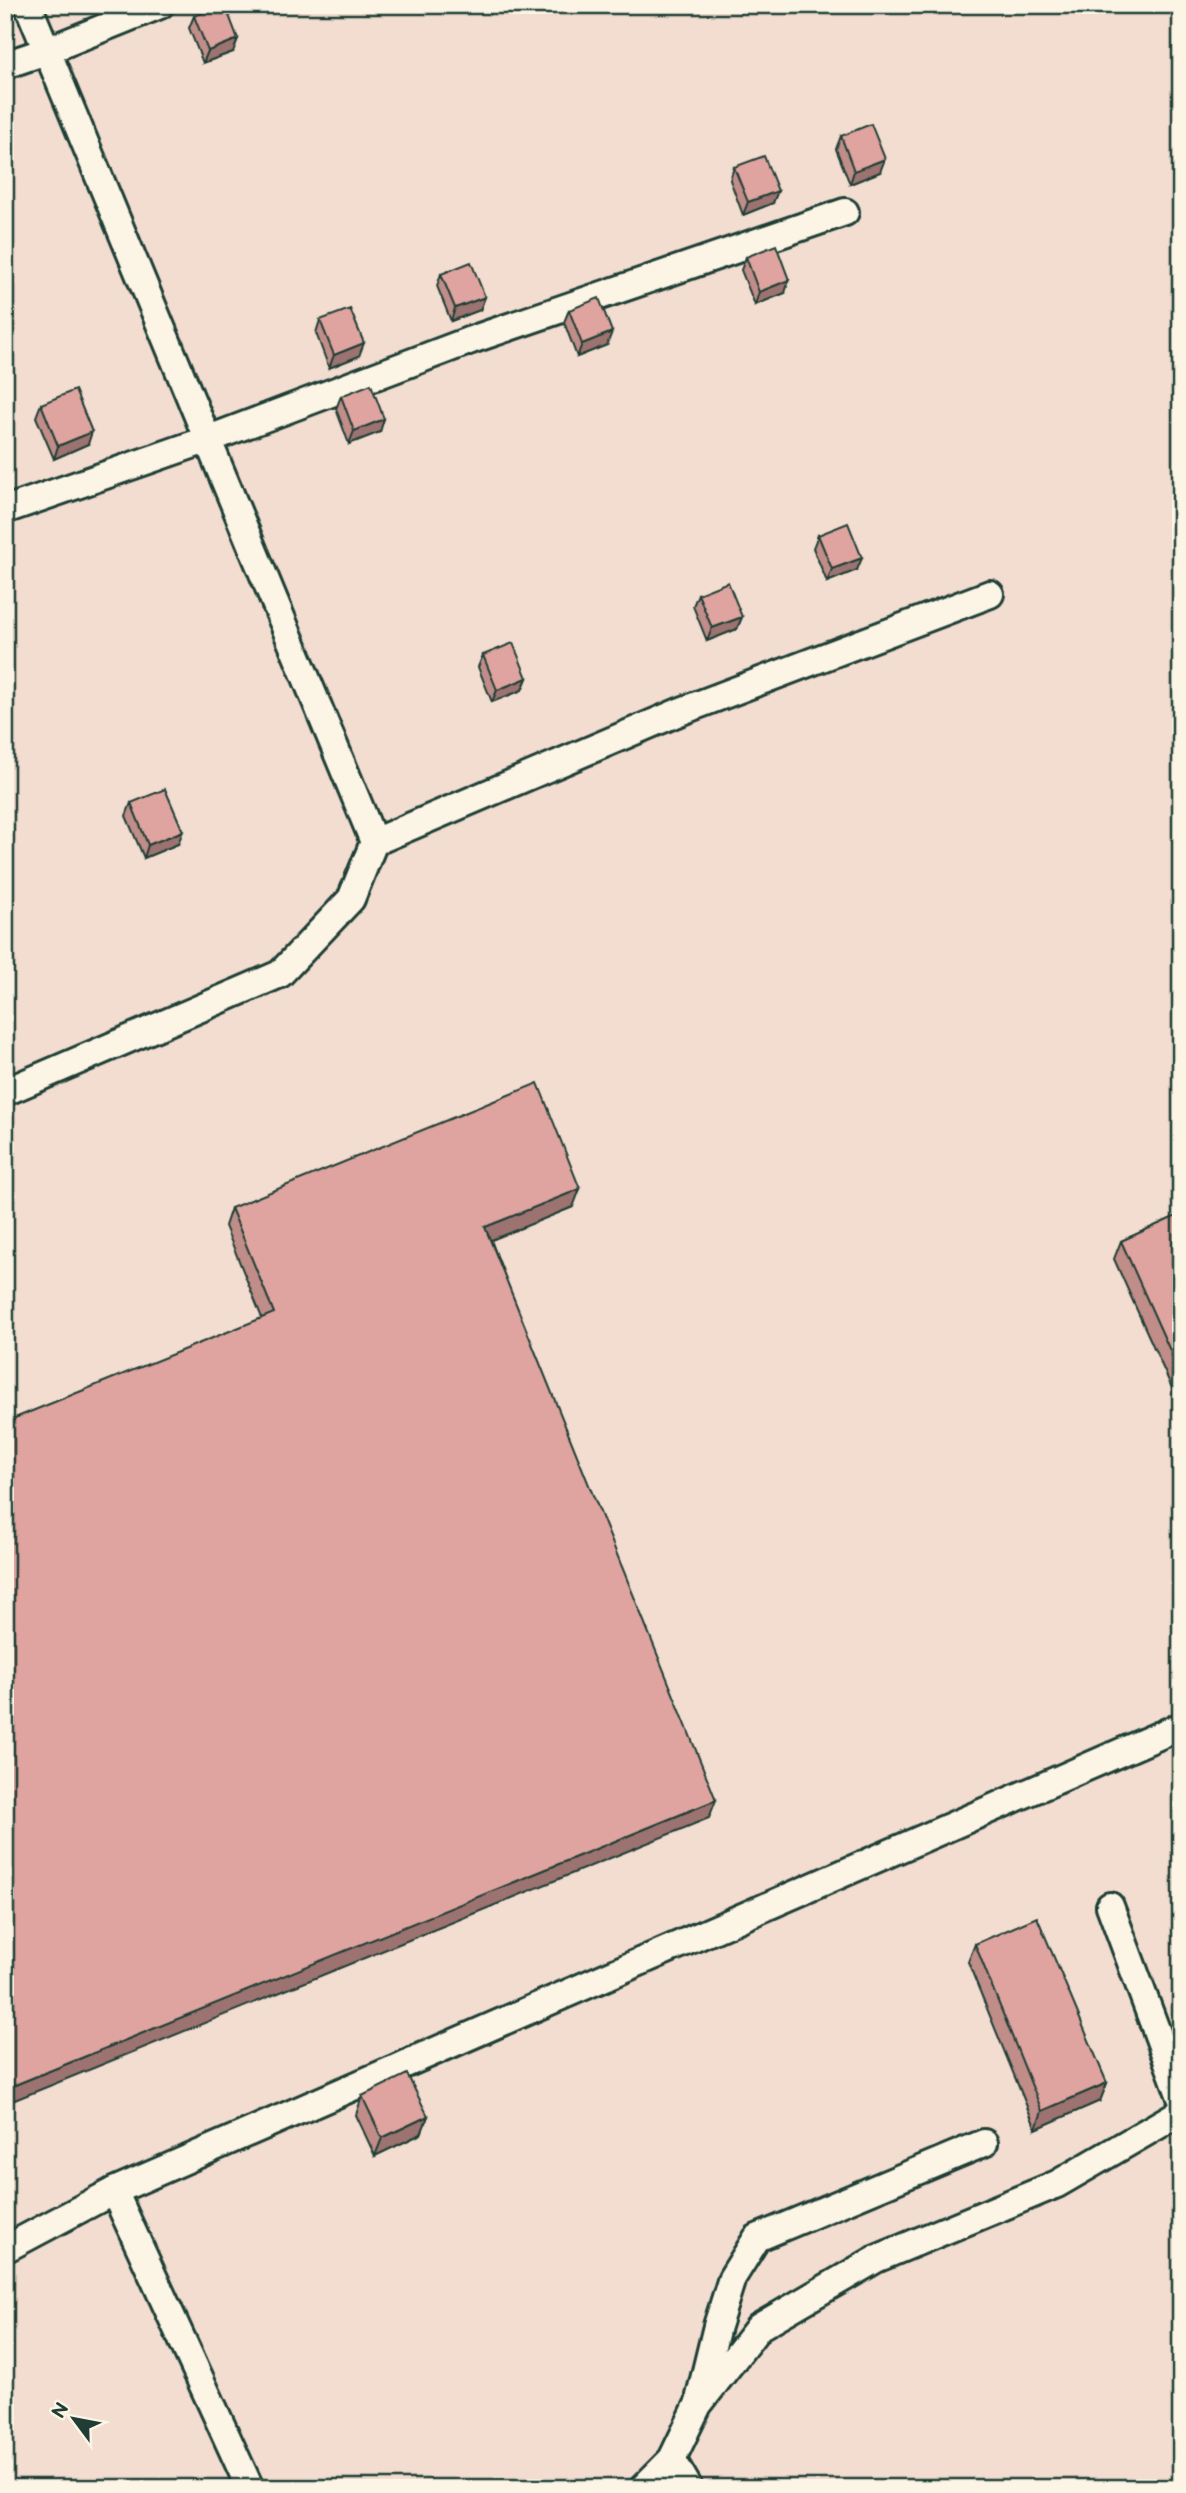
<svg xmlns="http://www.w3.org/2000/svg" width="1186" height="2493" viewBox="0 0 1186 2493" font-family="'Balsamiq Sans',sans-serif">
  <rect width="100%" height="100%" fill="#f3ddd0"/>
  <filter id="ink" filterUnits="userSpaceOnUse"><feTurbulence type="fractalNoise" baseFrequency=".0143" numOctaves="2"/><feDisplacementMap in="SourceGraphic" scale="14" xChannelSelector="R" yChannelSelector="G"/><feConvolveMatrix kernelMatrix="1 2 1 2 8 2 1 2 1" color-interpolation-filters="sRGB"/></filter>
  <g filter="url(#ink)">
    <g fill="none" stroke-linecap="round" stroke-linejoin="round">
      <defs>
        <g id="service">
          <path d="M5 65 46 51 160 5"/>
          <path d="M5 510 209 439 471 340 845 212"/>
          <path d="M374 842 679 712 990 594"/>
          <path d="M5 1092 280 974 351 899 374 842 28 5"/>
          <path d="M1110 1906 1181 2097"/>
          <path d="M114 2191 250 2488"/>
          <path d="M5 2249 114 2191 1181 1726"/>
          <path d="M700 2396 717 2326 732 2278 757 2238 984 2143"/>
          <path d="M672 2459 689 2488"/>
          <path d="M643 2488 672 2459 698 2405 759 2327 876 2259 1057 2184 1181 2112"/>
        </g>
      </defs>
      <use href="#service" stroke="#1f3d34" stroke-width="32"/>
      <use href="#service" stroke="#fcf5e5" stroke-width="26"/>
    </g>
    <g fill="#c08d89" stroke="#1f3d34" stroke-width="2">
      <path d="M194 16 233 52 203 63 189 28Z"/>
      <path d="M841 136 880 172 850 184 836 149Z"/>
      <path d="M734 167 773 203 743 215 730 180Z"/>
      <path d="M746 257 785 293 755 305 741 270Z"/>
      <path d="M441 274 485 297 480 310 451 321 437 286Z"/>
      <path d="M569 310 607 345 577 357 564 322Z"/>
      <path d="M320 320 359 356 329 368 316 333Z"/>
      <path d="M341 396 380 432 349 444 336 409Z"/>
      <path d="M41 404 88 444 54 459 36 417Z"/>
      <path d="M818 535 857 570 827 582 813 548Z"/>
      <path d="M698 594 742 617 737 629 707 641 693 606Z"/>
      <path d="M483 655 527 678 522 690 492 702 478 667Z"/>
      <path d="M131 803 178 844 144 858 126 816Z"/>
      <path d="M573 1207 491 1240 709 1818 262 1318 225 1226 231 1208Z"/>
      <path d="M1181 1214V1408L1114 1259 1121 1241Z"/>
      <path d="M975 1944 1107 2083 1100 2101 1036 2129 968 1962Z"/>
      <path d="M362 2096 428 2116 421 2134 375 2156 356 2115Z"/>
    </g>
    <g fill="#9c736f" stroke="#1f3d34" stroke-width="2">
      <path d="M238 39 233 52 203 63 208 51Z"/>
      <path d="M885 159 880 172 850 184 854 171Z"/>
      <path d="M778 191 773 203 743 215 748 202Z"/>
      <path d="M789 280 785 293 755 305 759 292Z"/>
      <path d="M485 297 480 310 451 321 455 308Z"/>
      <path d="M612 332 607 345 577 357 582 344Z"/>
      <path d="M364 343 359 356 329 368 334 355Z"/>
      <path d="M384 419 380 432 349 444 354 431Z"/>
      <path d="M92 432 88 444 54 459 58 446Z"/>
      <path d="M862 558 857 570 827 582 832 569Z"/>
      <path d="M742 617 737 629 707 641 712 628Z"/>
      <path d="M527 678 522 690 492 702 497 690Z"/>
      <path d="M183 831 178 844 144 858 148 845Z"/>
      <path d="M580 1189 573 1207 479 1245 485 1227Z"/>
      <path d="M716 1800 709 1818 5 2104V2089Z"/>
      <path d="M1107 2083 1100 2101 1036 2129 1042 2111Z"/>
      <path d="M428 2116 421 2134 375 2156 382 2138Z"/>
    </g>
    <g fill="#dfa49f" stroke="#1f3d34" stroke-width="2">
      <path d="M221 5H225L238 39 208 51 194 16Z"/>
      <path d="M871 124 885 159 854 171 841 136Z"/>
      <path d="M764 156 778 191 748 202 734 167Z"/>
      <path d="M776 245 789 280 759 292 746 257Z"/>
      <path d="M471 262 485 297 455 308 441 274Z"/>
      <path d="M599 298 612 332 582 344 569 310Z"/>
      <path d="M350 309 364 343 334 355 320 320Z"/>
      <path d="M371 384 384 419 354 431 341 396Z"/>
      <path d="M75 390 92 432 58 446 41 404Z"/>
      <path d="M848 523 862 558 832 569 818 535Z"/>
      <path d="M728 582 742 617 712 628 698 594Z"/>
      <path d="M513 643 527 678 497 690 483 655Z"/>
      <path d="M165 789 183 831 148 845 131 803Z"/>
      <path d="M538 1083 580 1189 485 1227 716 1800 5 2089V1422L274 1313 231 1208Z"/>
      <path d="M1181 1214V1375L1121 1241Z"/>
      <path d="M1037 1917 1107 2083 1042 2111 975 1944Z"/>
      <path d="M407 2074 428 2116 382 2138 362 2096Z"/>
    </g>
  </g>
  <rect width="1186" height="2493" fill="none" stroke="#fcf5e5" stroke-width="28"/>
  <rect x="14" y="14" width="1158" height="2465" fill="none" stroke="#1f3d34" stroke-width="2.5" filter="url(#ink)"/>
  <g transform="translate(74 2419) rotate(302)" stroke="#fcf5e5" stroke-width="5" paint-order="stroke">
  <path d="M0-5L12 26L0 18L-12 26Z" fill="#1f3d34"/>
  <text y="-10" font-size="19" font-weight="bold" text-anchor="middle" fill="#1f3d34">N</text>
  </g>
</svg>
